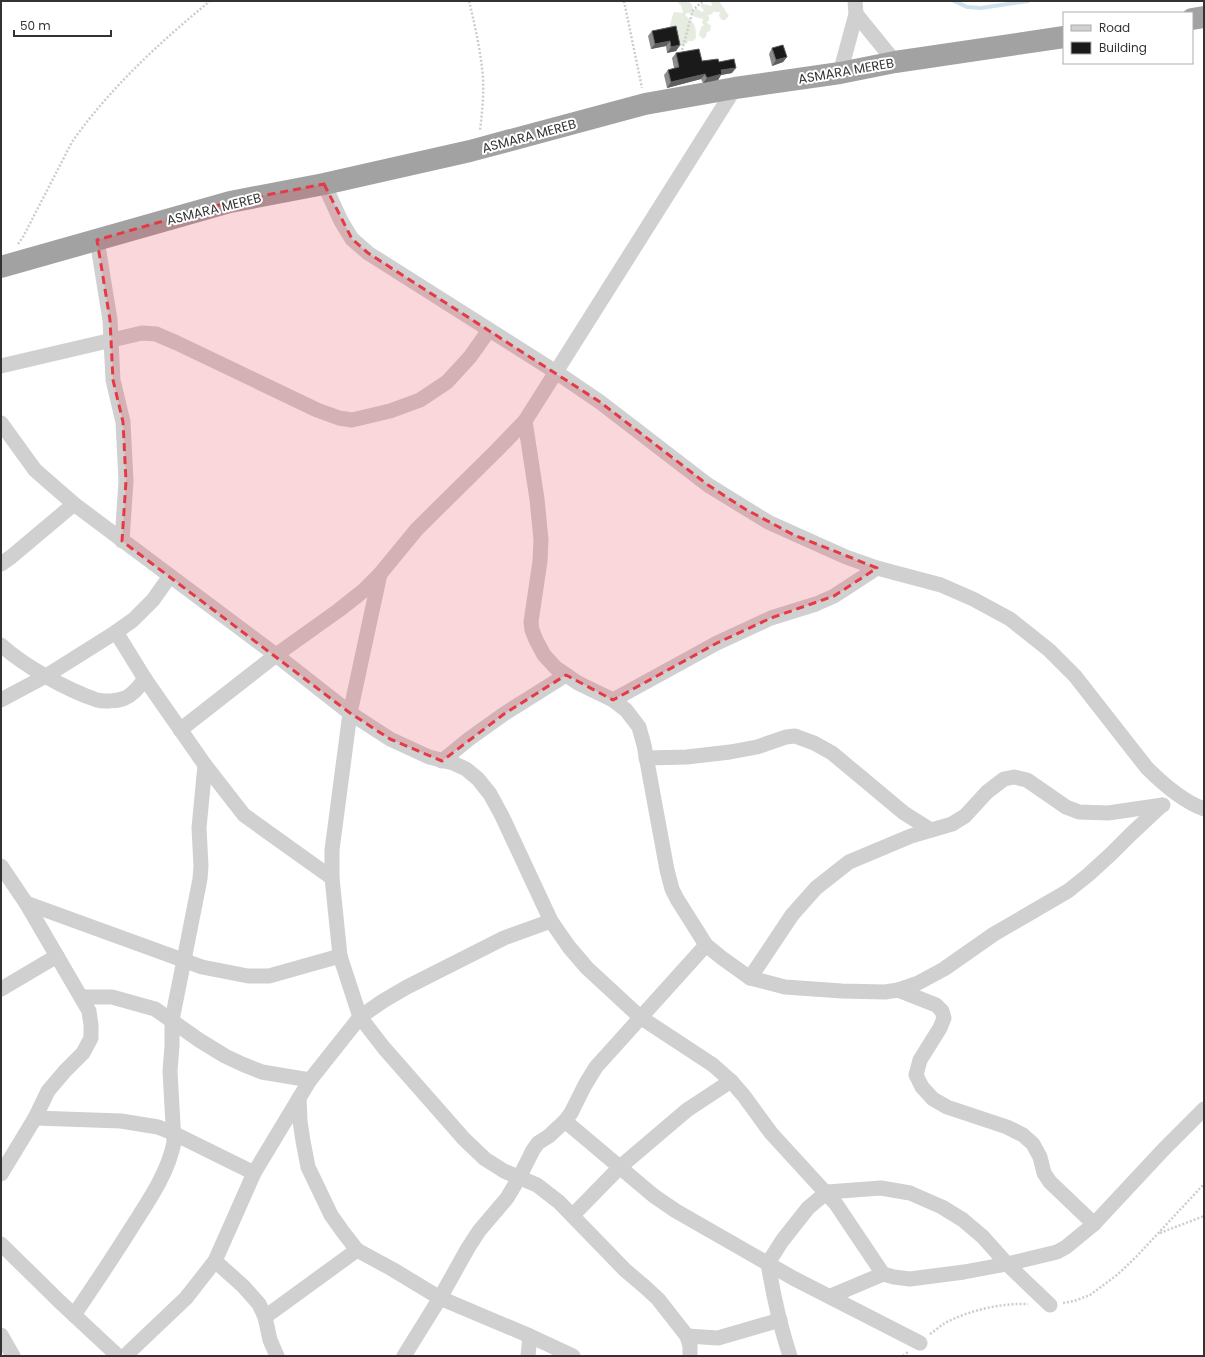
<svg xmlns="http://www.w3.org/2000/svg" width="1205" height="1357" viewBox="0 0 1205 1357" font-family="Poppins,sans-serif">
  <rect width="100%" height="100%" fill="#fff"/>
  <path fill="#e6ecdf" d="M679 1H688L692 5 693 10 697 9 702 12 704 11 700 5 703 4 712 6 711 1H719L729 16 725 20H722L719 16 720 12H713L712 14 708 15 709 17V21L706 22 711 26 710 31 707 32 706 37 703 39 699 35 701 27 704 25 702 23 703 19 695 17 690 13H687L685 15C695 24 696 25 696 38L693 41H689C685 45 681 47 675 47L669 29C670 25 673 14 674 12L683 13 681 5 678 3Z"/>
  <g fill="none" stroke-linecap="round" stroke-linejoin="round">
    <path stroke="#cfe2ee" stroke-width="4" d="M954 1 967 7 981 8 1028 1"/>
    <g stroke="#cdcdcd" stroke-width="2.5" stroke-dasharray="2 2" stroke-linecap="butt">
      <path d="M469 1C475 26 481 52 483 78 484 95 482 113 480 131"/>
      <path d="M624 1 642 88"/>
      <path d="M682 50 693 10 703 1"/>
      <path d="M18 244 23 237 72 142C109 89 160 42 210 1"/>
      <path d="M1160 1233 1204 1216"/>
      <path d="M1063 1303 1074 1301 1090 1295 1117 1275 1136 1257 1204 1184"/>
      <path d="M930 1334C935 1331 940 1326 945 1323 970 1310 1001 1303 1028 1304"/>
      <path d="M903 1356 909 1351"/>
    </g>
    <g stroke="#d0d0d0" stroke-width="15">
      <path d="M856 14 895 62"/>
      <path d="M840 73 856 14 855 1"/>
      <path d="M324 184 341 221 352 239 368 253 556 372 600 402 708 485 768 522 846 557 877 568 941 585 973 599 1010 619 1049 650 1075 676 1147 768C1163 784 1182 801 1204 809"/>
      <path d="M97 240 110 320 113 380 123 422 126 481 122 541"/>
      <path d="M1 366 142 333 156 334 177 343 317 410 339 418 352 420 390 411 420 400 447 382 470 357 489 330"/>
      <path d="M525 421 537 499 541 540 540 561 531 622 532 630 536 640 544 655 556 668 578 683 613 700 626 710 639 727 644 745 667 870 672 889 677 899 706 945 722 958 750 978 785 987 842 991 885 992 898 990 918 983 944 969 994 934 1068 891 1088 875 1111 854 1130 835 1162 805"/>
      <path d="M1 423 35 470 74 504 276 655 350 713 390 739 429 757 453 763 466 769 478 779 490 794 502 816 551 921 569 947 587 968 640 1017 713 1065 731 1081 744 1096 771 1133 836 1204 883 1274 894 1277 910 1279 964 1272 1007 1264 1057 1252 1066 1247 1094 1224 1164 1149 1204 1109"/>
      <path d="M1 564 11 557 74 504"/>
      <path d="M380 574 350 713 332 850V878L340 956 360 1017 384 1048 464 1139 485 1159 504 1171 537 1185 559 1202 625 1270 645 1287 658 1299 687 1336 690 1346V1356"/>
      <path d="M116 632 145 679 205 765 244 815 332 878"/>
      <path d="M1 645C24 666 67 690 97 700 104 702 118 701 125 698 133 695 139 686 145 679"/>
      <path d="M1 700 46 676 116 632 133 620 153 600 170 576"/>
      <path d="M613 700 717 643 771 618 816 604 834 596 877 568"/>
      <path d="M180 730 276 655 339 610 363 591 380 574 417 529 496 451 525 421 735 88"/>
      <path d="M646 758 687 757 730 752 757 747 786 737 795 736 814 743 832 753 904 813 931 830"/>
      <path d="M442 761 469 739 504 714 566 675"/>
      <path d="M1 866 26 903 89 1011 91 1025V1038L83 1053 65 1071 48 1091 35 1118 1 1174"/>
      <path d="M26 903 202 967 248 976H269L340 956"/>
      <path d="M750 978 792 915 816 888 849 862 911 836 952 824 965 816 987 792 1004 779 1014 777 1027 780 1066 807 1079 812 1108 813 1163 805"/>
      <path d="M1 989 57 956"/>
      <path d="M898 990 936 1005 942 1011 944 1018 940 1028 920 1060 916 1075 922 1087 933 1099 947 1107 1007 1127 1023 1135 1033 1144 1040 1157 1044 1173 1050 1182 1094 1224"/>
      <path d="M81 997H112L155 1009 199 1040 225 1056 242 1064 262 1072 310 1080"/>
      <path d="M299 1098 300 1121 303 1141 308 1167 331 1215 343 1232 357 1250 392 1269 440 1298 530 1336 573 1356"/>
      <path d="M35 1118 121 1121 158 1127 173 1133 254 1173"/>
      <path d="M565 1121 654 1196 676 1211 793 1278 920 1343"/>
      <path d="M573 1215 620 1167 687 1110 731 1081"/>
      <path d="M1 1244 59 1301 118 1356"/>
      <path d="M215 1261 243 1286 259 1304 265 1317 270 1340 277 1356"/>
      <path d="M831 1296 883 1274"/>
      <path d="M74 1315C93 1287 112 1259 130 1230 147 1203 168 1174 174 1142L170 1071 172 1046V1020L184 960 200 879 201 866 199 828 205 765"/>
      <path d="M265 1317 357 1250"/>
      <path d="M1 1335 13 1356"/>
      <path d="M687 1336 718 1338 780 1320"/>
      <path d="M125 1356 186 1298 215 1261 254 1173 310 1080 360 1017 383 1001 407 987 504 938 551 921"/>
      <path d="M404 1356 440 1298 468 1248 479 1231 507 1198 519 1178 533 1150 538 1143 549 1136 565 1121 571 1113 585 1085 596 1067 706 945"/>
      <path d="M528 1356 530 1336"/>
      <path d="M790 1356C780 1326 773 1294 768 1263L782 1241 808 1208 827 1192 881 1188 910 1193 942 1207 963 1220 983 1237 1007 1264 1050 1305"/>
    </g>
    <g stroke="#a2a2a2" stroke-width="22">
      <path d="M1192 19 1204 17"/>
      <path d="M1 267 230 202 324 184 470 151 645 104 735 88 840 73 895 62 1064 37"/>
    </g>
  </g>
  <g fill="#8c8c8c">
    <path d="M652 31 680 45 676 51 667 53 666 46 651 49 648 36Z"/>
    <path d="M772 48 787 57 783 62 772 66 769 54Z"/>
    <path d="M676 53 702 61 719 62 732 73 721 75 718 80 703 83 701 79 667 88 664 75 668 70 674 68 672 58Z"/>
  </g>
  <g fill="#5f5f5f">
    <path d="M670 41 666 46 651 49 655 44Z"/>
    <path d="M680 45 676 51 667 53 671 47Z"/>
    <path d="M787 57 783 62 772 66 776 60Z"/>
    <path d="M736 68 732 73 721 75 718 80 703 83 707 78 721 70Z"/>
    <path d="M705 74 701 79 667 88 671 82Z"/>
  </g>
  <g fill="#1a1a1a" stroke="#5f5f5f">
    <path d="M676 26 680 45 671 47 670 41 655 44 652 31Z"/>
    <path d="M783 45 787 57 776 60 772 48Z"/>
    <path d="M699 49 702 61 718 59 719 62 734 59 736 68 721 70 722 74 707 78 705 74 671 82 668 70 679 67 676 53Z"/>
  </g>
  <path fill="#e63946" fill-opacity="0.2" stroke="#e63946" stroke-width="3" stroke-dasharray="8 5" stroke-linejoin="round" d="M324 184 352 239 368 253 600 402 708 485 745 509 794 535 877 568 834 596 771 618 717 643 613 700 566 675 504 714 442 761 390 739 350 713 122 541 126 481 123 422 113 380 110 320 97 240 230 202Z"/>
  <g text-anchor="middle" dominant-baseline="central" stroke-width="4" stroke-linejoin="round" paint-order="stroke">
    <g font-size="13" fill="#333" stroke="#fff">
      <text transform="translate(846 71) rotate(-10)">ASMARA MEREB</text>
      <text transform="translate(529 136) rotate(-15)">ASMARA MEREB</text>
      <text transform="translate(214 209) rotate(-14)">ASMARA MEREB</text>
    </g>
  </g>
  <rect width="1205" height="1357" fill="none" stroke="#333333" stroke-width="4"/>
  <rect x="1063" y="12" width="130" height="52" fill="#ffffff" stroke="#adadad"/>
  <rect x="1071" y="25" width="20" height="6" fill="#d0d0d0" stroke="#adadad"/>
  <text x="1099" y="32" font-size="12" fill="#333333">Road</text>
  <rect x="1071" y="42" width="20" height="12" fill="#1a1a1a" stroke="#adadad"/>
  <text x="1099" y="52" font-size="12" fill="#333333">Building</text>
  <path d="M14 30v6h97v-6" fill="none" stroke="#333333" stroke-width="2"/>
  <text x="20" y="30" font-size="12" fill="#333333" stroke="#ffffff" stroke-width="3" paint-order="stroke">50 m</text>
</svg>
